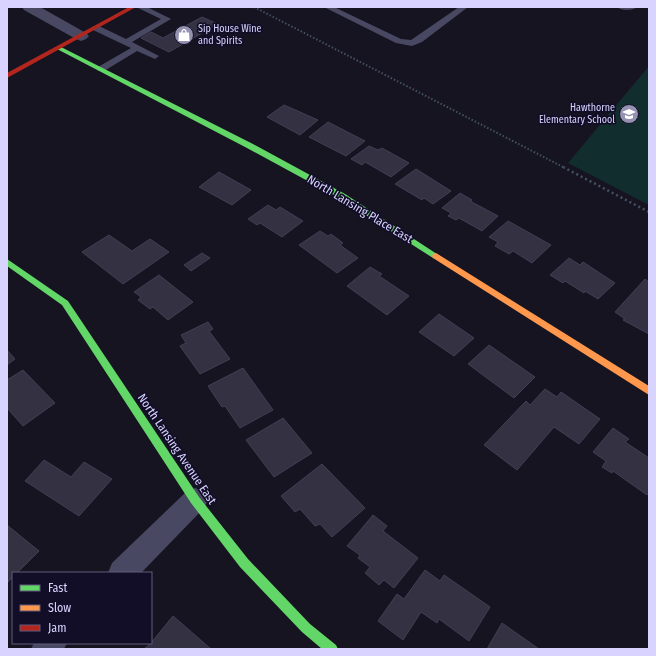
<svg xmlns="http://www.w3.org/2000/svg" width="656" height="656" viewBox="0 0 656 656" font-family="'Fira Sans Condensed',sans-serif">
  <rect width="100%" height="100%" fill="#161421"/>
  <path fill="#122d2e" d="M649 66V205L568 163Z"/>
  <g fill="#343143" stroke="#433e55">
    <path d="M202 17 218 24 169 52 141 38 151 32 163 38Z"/>
    <path d="M284 105 318 120 300 135 267 117Z"/>
    <path d="M328 122 365 141 346 156 309 137Z"/>
    <path d="M369 146 378 150 382 148 409 163 391 177 365 162 362 165 351 159Z"/>
    <path d="M416 169 451 191 433 204 424 198 422 200 395 184Z"/>
    <path d="M219 172 251 190 232 205 199 187Z"/>
    <path d="M460 193 472 200 470 201 498 216 482 231 459 218 456 220 448 216 451 213 442 208Z"/>
    <path d="M268 205 276 210 280 207 303 221 282 237 260 223 257 225 248 219Z"/>
    <path d="M508 221 551 245 532 263 513 251 509 254 495 246 498 242 489 237Z"/>
    <path d="M320 231 328 236 331 234 343 243 340 245 358 258 337 273 299 245Z"/>
    <path d="M109 235 132 251 150 239 169 252 123 284 82 252Z"/>
    <path d="M202 253 210 258 191 271 184 265Z"/>
    <path d="M569 258 580 265 583 262 615 283 598 299 585 291 584 293 565 281 563 283 550 275Z"/>
    <path d="M370 267 382 274 379 276 409 296 387 315 347 286Z"/>
    <path d="M159 275 193 302 168 320 153 307 150 309 138 300 141 297 134 292Z"/>
    <path d="M645 279 649 282V334L623 320 625 319 615 312Z"/>
    <path d="M439 314 474 338 454 356 419 332Z"/>
    <path d="M208 322 213 329 209 331 230 359 200 374 180 346 186 343 181 335Z"/>
    <path d="M489 345 535 377 514 398 468 364Z"/>
    <path d="M7 350 15 359 7 365Z"/>
    <path d="M243 368 273 410 240 428 225 406 222 407 208 386Z"/>
    <path d="M23 370 55 403 23 426 7 408V380Z"/>
    <path d="M545 389 557 397 561 392 600 419 579 444 554 427 517 470 484 445 526 401 530 405Z"/>
    <path d="M283 418 312 453 274 477 246 440Z"/>
    <path d="M613 428 629 439 625 442 649 458V492L647 495 613 471 612 473 602 467 606 461 593 452Z"/>
    <path d="M44 460 71 477 84 462 112 479 79 516 25 481Z"/>
    <path d="M322 464 365 508 332 537 320 524 315 526 300 509 295 512 281 496Z"/>
    <path d="M373 515 387 526 383 531 418 558 394 588 384 580 379 585 365 573 370 567 358 558 360 555 347 546Z"/>
    <path d="M7 525 39 551 17 573H13V577L7 583Z"/>
    <path d="M425 570 440 581 444 575 490 607 469 641 439 619 437 623 421 612 403 640 378 621 397 594 404 599Z"/>
    <path d="M173 616 211 649H144L151 643Z"/>
    <path d="M502 623 539 649H487Z"/>
  </g>
  <g fill="none" stroke-linecap="round" stroke-linejoin="round">
    <path stroke="#435161" stroke-width="2" stroke-dasharray="1.5 2" stroke-linecap="butt" d="M254 7 565 168"/>
    <path stroke="#435161" stroke-width="2.5" stroke-dasharray="2 3" stroke-linecap="butt" d="M563 167 649 212"/>
    <g fill="#494862" fill-rule="evenodd">
      <path d="M136 7H147L171 19 132 42 159 56 155 59 137 51 104 71H98L97 69 98 67 131 48 93 30V26H99L126 39 161 19Z"/>
      <path d="M324 7H334L401 39 411 40 459 7H468L422 42 412 46 396 43Z"/>
      <path d="M617 7H637C633 11 621 11 617 7Z"/>
    </g>
    <g fill="#494862" fill-rule="evenodd">
      <path d="M22 7H40L86 33 89 36 86 39 81 41 76 39 24 10Z"/>
      <path d="M195 488 204 492 208 500 204 508 141 573H108L112 563 186 492Z"/>
      <path d="M34 643H67L64 649H31Z"/>
    </g>
    <g fill="#63d668" fill-rule="evenodd">
      <path d="M57 47H61L253 144 345 194 440 256 436 259 433 258 339 198 247 148 57 49Z"/>
      <path d="M7 259 68 301 199 497 248 559 310 624 336 645 338 649H322L302 632 240 567 191 503 62 305 7 266Z"/>
    </g>
    <path fill="#ff974d" fill-rule="evenodd" d="M436 253 649 386V395L433 258 432 256 433 254Z"/>
    <path fill="#b3261e" fill-rule="evenodd" d="M129 7H136L7 78V73Z"/>
  </g>
  <defs>
    <symbol id="shop-disc" viewBox="-11 -11 22 22"><circle r="9.5" fill="#9491b1" stroke="#120e27"/><path d="M-5-2.5h2.3a2.7 3.5 0 0 1 5.4 0H5L5.5 6h-11ZM-1.5-2.5h3a1.5 2.3 0 0 0-3 0Z" fill="#fff"/></symbol>
    <symbol id="school-disc" viewBox="-11 -11 22 22"><circle r="9.5" fill="#9491b1" stroke="#120e27"/><path d="M0-5L7-2L0 1L-7-2ZM-4 1L0 2.5L4 1V4Q0 6-4 4Z" fill="#fff"/></symbol>
  </defs>
  <g fill-rule="evenodd">
    <use href="#shop-disc" x="173" y="24" width="22" height="22"/>
    <use href="#school-disc" x="618" y="103" width="22" height="22"/>
  </g>
  <g text-anchor="middle" dominant-baseline="central" stroke-width="3.5" stroke-linejoin="round" paint-order="stroke">
    <g font-size="10" fill="#d8d4ff" stroke="#120e27" text-anchor="start">
      <text x="198" y="29">Sip House Wine<tspan x="198" dy="12">and Spirits</tspan></text>
      <text x="615" y="108" text-anchor="end">Hawthorne<tspan x="615" dy="12">Elementary School</tspan></text>
    </g>
    <g font-size="12" fill="#d8d4ff" stroke="#120e27">
      <text transform="translate(360 209) rotate(31)">North Lansing Place East</text>
      <text transform="translate(177 449) rotate(56)">North Lansing Avenue East</text>
    </g>
  </g>
  <rect width="656" height="656" fill="none" stroke="#d8d4ff" stroke-width="16"/>
  <rect x="12" y="572" width="140" height="72" fill="#120e27" stroke="#615d7d"/>
  <rect x="20" y="585" width="20" height="6" fill="#63d668" stroke="#615d7d"/>
  <text x="48" y="592" font-size="12" fill="#d8d4ff">Fast</text>
  <rect x="20" y="605" width="20" height="6" fill="#ff974d" stroke="#615d7d"/>
  <text x="48" y="612" font-size="12" fill="#d8d4ff">Slow</text>
  <rect x="20" y="625" width="20" height="6" fill="#b3261e" stroke="#615d7d"/>
  <text x="48" y="632" font-size="12" fill="#d8d4ff">Jam</text>
</svg>
